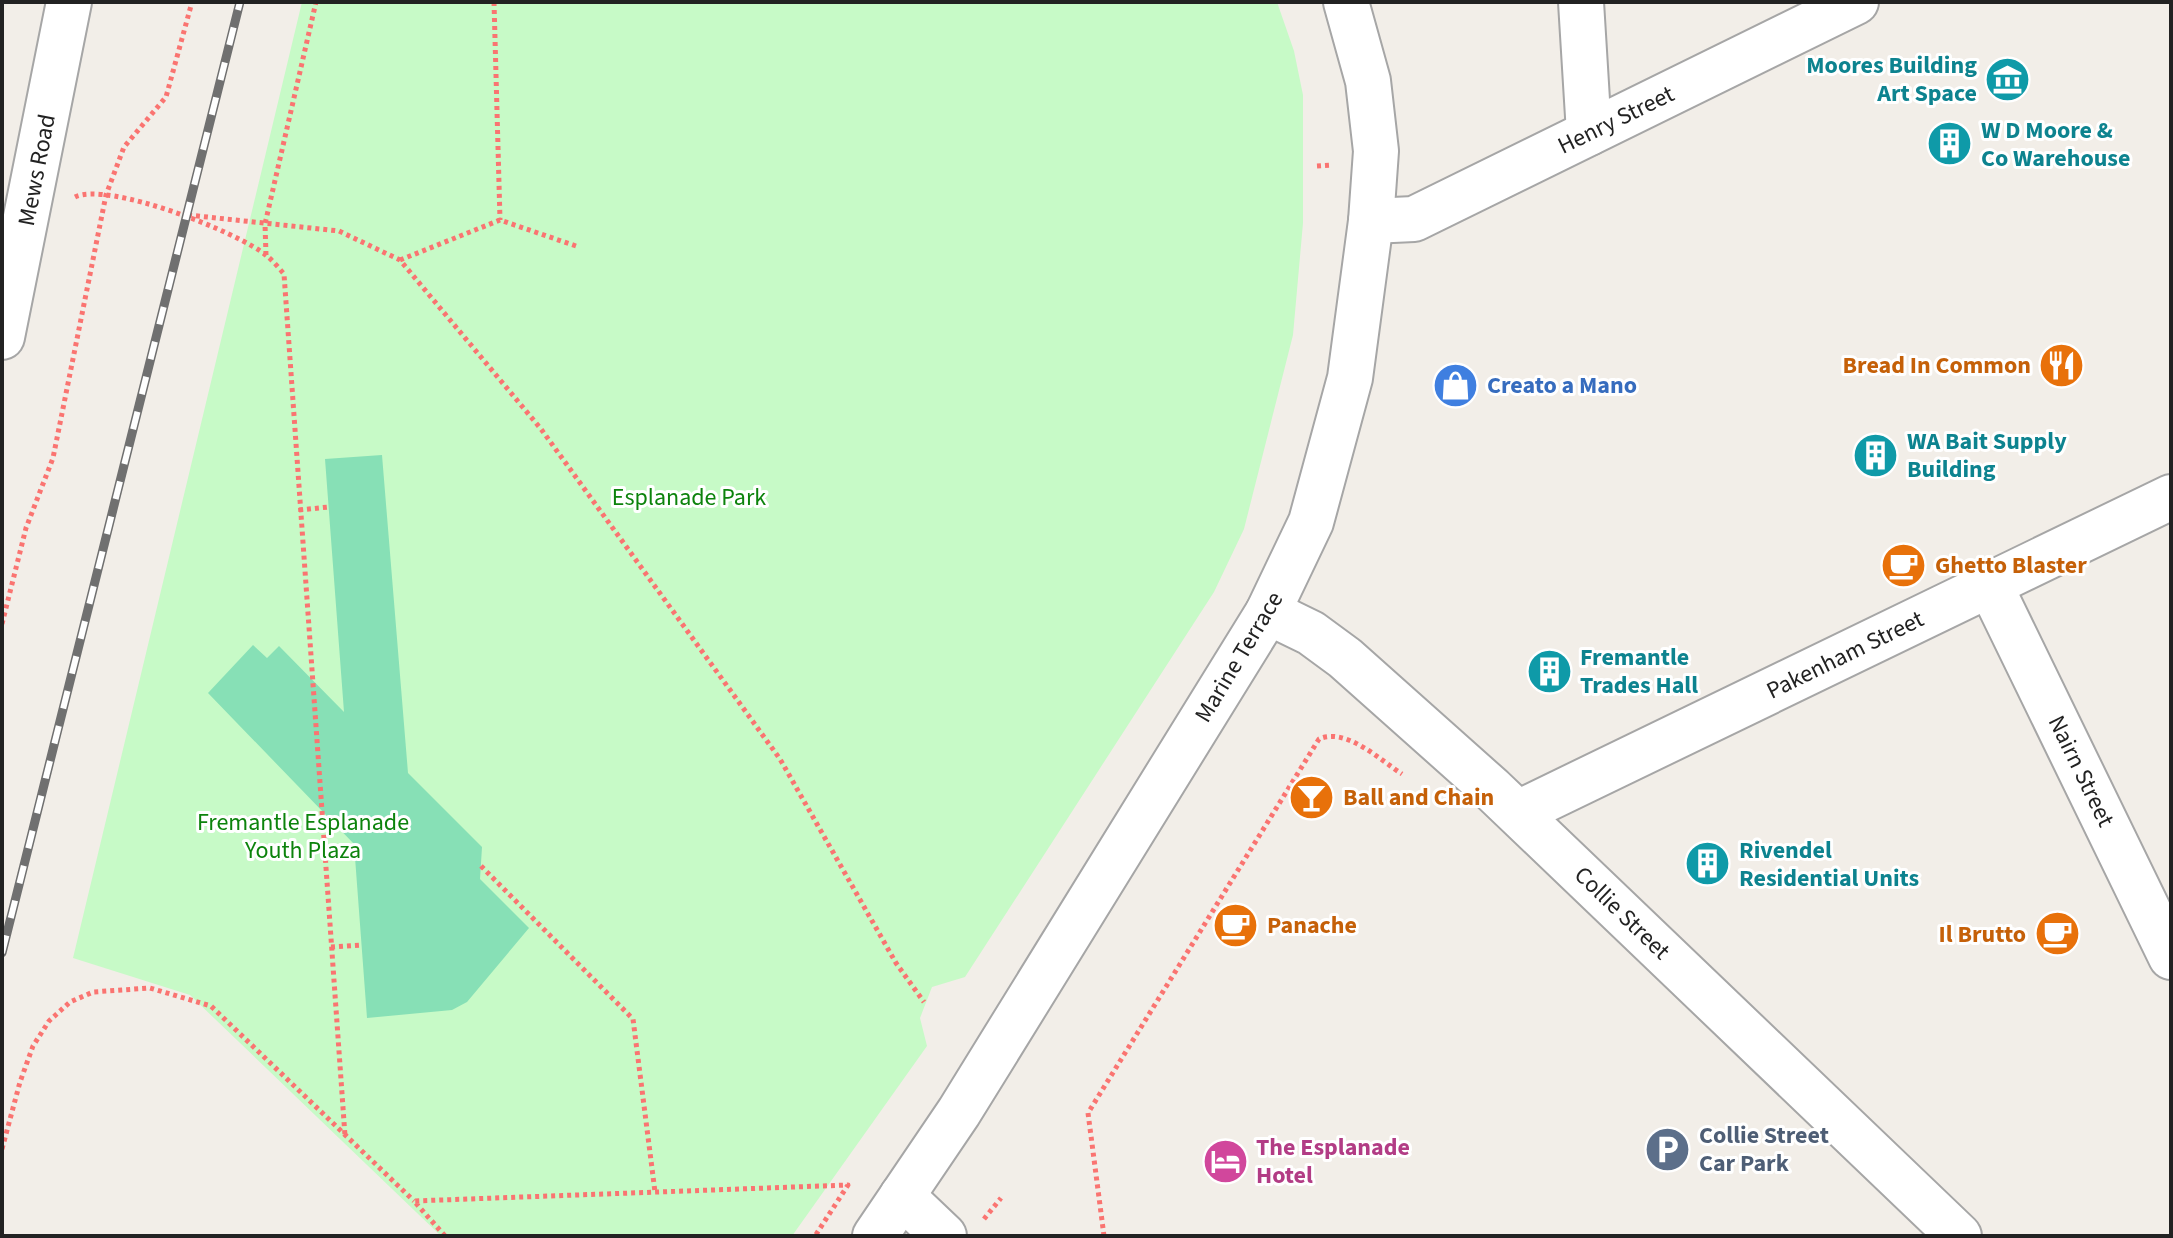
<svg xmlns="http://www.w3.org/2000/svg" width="2173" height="1238" viewBox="0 0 2173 1238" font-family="'Source Sans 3',sans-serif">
  <rect width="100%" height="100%" fill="#f2eee8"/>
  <path fill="#c7fac7" d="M302 2H1277L1294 51 1303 95V223L1293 335 1244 529 1214 592 965 977 932 987 920 1018 927 1046 792 1236H441L190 995 73 958Z"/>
  <path fill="#87e0b6" d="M382 455 408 773 482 847 480 879 529 928 467 1002 452 1010 367 1018 354 844 208 693 253 645 267 658 279 646 344 712 325 459Z"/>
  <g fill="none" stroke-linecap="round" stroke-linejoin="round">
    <defs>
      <g id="minor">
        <path d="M1581 2 1589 133"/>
        <path d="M1371 221 1414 219 1856 2"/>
        <path d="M2 337 69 2"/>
        <path d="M1990 585 2171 957"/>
        <path d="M1268 612 1311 633 1345 658 1492 789 1959 1236"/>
        <path d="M1518 813 2171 497"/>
        <path d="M902 1196 944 1236"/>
        <path d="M875 1236 959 1112 1268 612 1311 522 1350 378 1371 221 1376 151 1368 81 1346 2"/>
      </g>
    </defs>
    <use href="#minor" stroke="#a6a6a6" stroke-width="48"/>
    <g stroke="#fa7471" stroke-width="5" stroke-dasharray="4 4" stroke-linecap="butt">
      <path d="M494 2 500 220"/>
      <path d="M1317 166 1332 165"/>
      <path d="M75 197C107 181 239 232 267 256 273 261 279 268 284 274L345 1136"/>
      <path d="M188 215 339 231 400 260 541 429 780 759 896 963 924 1002"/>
      <path d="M266 255 265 224 316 2"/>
      <path d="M400 260 500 220 576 246"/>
      <path d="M299 510 329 507"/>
      <path d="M2 624 26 528 53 458 106 195 124 147 166 97 192 2"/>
      <path d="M481 866 633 1019 655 1192"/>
      <path d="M331 947 361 945"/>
      <path d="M2 1149 20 1082 33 1046 49 1021 70 1002 93 992 150 988 211 1006 414 1201"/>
      <path d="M984 1219 1001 1198"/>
      <path d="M445 1236 414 1201 848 1185 815 1236"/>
      <path d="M1104 1236 1088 1113 1319 739C1346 727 1380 760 1402 774"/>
    </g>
    <use href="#minor" stroke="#fff" stroke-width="44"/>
    <defs>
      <path id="rail" d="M2 953 240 2"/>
    </defs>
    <use href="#rail" stroke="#707070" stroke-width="9"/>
    <use href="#rail" stroke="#fff" stroke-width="6" stroke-dasharray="18" stroke-linecap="butt"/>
  </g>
  <defs>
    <symbol id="museum-disc" viewBox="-11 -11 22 22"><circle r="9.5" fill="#0f9aa8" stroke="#fff"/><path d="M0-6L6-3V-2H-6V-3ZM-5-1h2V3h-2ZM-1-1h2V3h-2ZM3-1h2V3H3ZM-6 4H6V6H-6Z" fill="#fff"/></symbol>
    <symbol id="building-disc" viewBox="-11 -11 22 22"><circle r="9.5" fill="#0f9aa8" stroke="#fff"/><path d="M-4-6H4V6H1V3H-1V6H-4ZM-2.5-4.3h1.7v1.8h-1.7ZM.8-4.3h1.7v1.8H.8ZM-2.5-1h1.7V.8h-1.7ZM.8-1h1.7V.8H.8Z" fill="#fff"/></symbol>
    <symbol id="restaurant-disc" viewBox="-11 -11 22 22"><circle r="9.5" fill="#e8710a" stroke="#fff"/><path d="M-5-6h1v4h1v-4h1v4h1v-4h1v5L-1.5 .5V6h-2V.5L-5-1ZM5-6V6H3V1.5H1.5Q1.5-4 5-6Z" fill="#fff"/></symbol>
    <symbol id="shop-disc" viewBox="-11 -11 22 22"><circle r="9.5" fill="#3f7fe0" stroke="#fff"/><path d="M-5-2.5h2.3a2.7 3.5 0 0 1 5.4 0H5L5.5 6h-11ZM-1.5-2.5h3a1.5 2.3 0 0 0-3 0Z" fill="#fff"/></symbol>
    <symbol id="cafe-disc" viewBox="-11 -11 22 22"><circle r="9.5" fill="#e8710a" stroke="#fff"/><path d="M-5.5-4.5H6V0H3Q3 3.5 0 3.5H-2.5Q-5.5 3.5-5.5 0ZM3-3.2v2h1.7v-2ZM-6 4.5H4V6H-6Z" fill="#fff"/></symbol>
    <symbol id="bar-disc" viewBox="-11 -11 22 22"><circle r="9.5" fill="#e8710a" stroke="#fff"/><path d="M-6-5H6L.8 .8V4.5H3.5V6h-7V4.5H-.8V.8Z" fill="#fff"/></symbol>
    <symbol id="parking-disc" viewBox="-11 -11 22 22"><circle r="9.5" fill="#5c6f8a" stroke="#fff"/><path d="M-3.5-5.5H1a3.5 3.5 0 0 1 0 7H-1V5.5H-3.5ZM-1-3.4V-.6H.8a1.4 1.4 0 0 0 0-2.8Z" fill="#fff"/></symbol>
    <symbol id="hotel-disc" viewBox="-11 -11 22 22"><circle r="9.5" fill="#d1479c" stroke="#fff"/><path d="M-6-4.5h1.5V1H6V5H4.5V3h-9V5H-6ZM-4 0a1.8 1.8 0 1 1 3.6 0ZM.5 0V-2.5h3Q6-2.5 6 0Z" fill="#fff"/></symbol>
  </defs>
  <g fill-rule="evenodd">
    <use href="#museum-disc" x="1982" y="54" width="51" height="51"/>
    <use href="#building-disc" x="1924" y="118" width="51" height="51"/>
    <use href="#restaurant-disc" x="2036" y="340" width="51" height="51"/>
    <use href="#shop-disc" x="1430" y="360" width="51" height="51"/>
    <use href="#building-disc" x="1850" y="430" width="51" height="51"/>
    <use href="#cafe-disc" x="1878" y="540" width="51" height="51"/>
    <use href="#building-disc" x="1524" y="646" width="51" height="51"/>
    <use href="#bar-disc" x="1286" y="772" width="51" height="51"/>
    <use href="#building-disc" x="1682" y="838" width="51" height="51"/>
    <use href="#cafe-disc" x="1210" y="900" width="51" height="51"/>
    <use href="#cafe-disc" x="2032" y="908" width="51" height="51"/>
    <use href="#parking-disc" x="1642" y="1124" width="51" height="51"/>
    <use href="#hotel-disc" x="1200" y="1136" width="51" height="51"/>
  </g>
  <g text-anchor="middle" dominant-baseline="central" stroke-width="6" stroke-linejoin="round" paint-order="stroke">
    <g font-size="24" font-weight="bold" fill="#0d838f" stroke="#fff" text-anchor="start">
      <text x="1977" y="65" text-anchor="end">Moores Building<tspan x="1977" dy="28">Art Space</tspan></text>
      <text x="1981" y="130">W D Moore &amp;<tspan x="1981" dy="28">Co Warehouse</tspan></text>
      <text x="1907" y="441">WA Bait Supply<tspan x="1907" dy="28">Building</tspan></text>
      <text x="1580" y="657">Fremantle<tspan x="1580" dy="28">Trades Hall</tspan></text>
      <text x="1739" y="850">Rivendel<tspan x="1739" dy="28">Residential Units</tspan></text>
    </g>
    <g font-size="24" fill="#222" stroke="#fff">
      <text transform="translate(1616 120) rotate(-26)">Henry Street</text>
      <text transform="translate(37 170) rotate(-79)">Mews Road</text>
      <text transform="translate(1845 655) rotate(-26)">Pakenham Street</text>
      <text transform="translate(1239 657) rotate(-59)">Marine Terrace</text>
      <text transform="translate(2081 771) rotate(64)">Nairn Street</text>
      <text transform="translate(1622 913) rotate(44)">Collie Street</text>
    </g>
    <g font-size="24" font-weight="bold" fill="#c56008" stroke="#fff" text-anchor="start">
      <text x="2031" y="365" text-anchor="end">Bread In Common</text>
      <text x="1935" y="565">Ghetto Blaster</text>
      <text x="1343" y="797">Ball and Chain</text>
      <text x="1267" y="925">Panache</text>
      <text x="2026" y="934" text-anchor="end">Il Brutto</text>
    </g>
    <g font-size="24" font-weight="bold" fill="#366cbe" stroke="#fff" text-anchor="start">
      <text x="1487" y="385">Creato a Mano</text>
    </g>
    <g font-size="24" fill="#0c830c" stroke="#fff">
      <text x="689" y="497">Esplanade Park</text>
      <text x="303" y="822">Fremantle Esplanade<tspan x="303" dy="28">Youth Plaza</tspan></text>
    </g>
    <g font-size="24" font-weight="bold" fill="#4e5e75" stroke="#fff" text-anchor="start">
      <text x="1699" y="1135">Collie Street<tspan x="1699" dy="28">Car Park</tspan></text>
    </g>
    <g font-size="24" font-weight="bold" fill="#b23c85" stroke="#fff" text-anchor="start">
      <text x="1256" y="1147">The Esplanade<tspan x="1256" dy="28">Hotel</tspan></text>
    </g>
  </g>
  <rect width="2173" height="1238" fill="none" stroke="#222222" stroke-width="8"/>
</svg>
